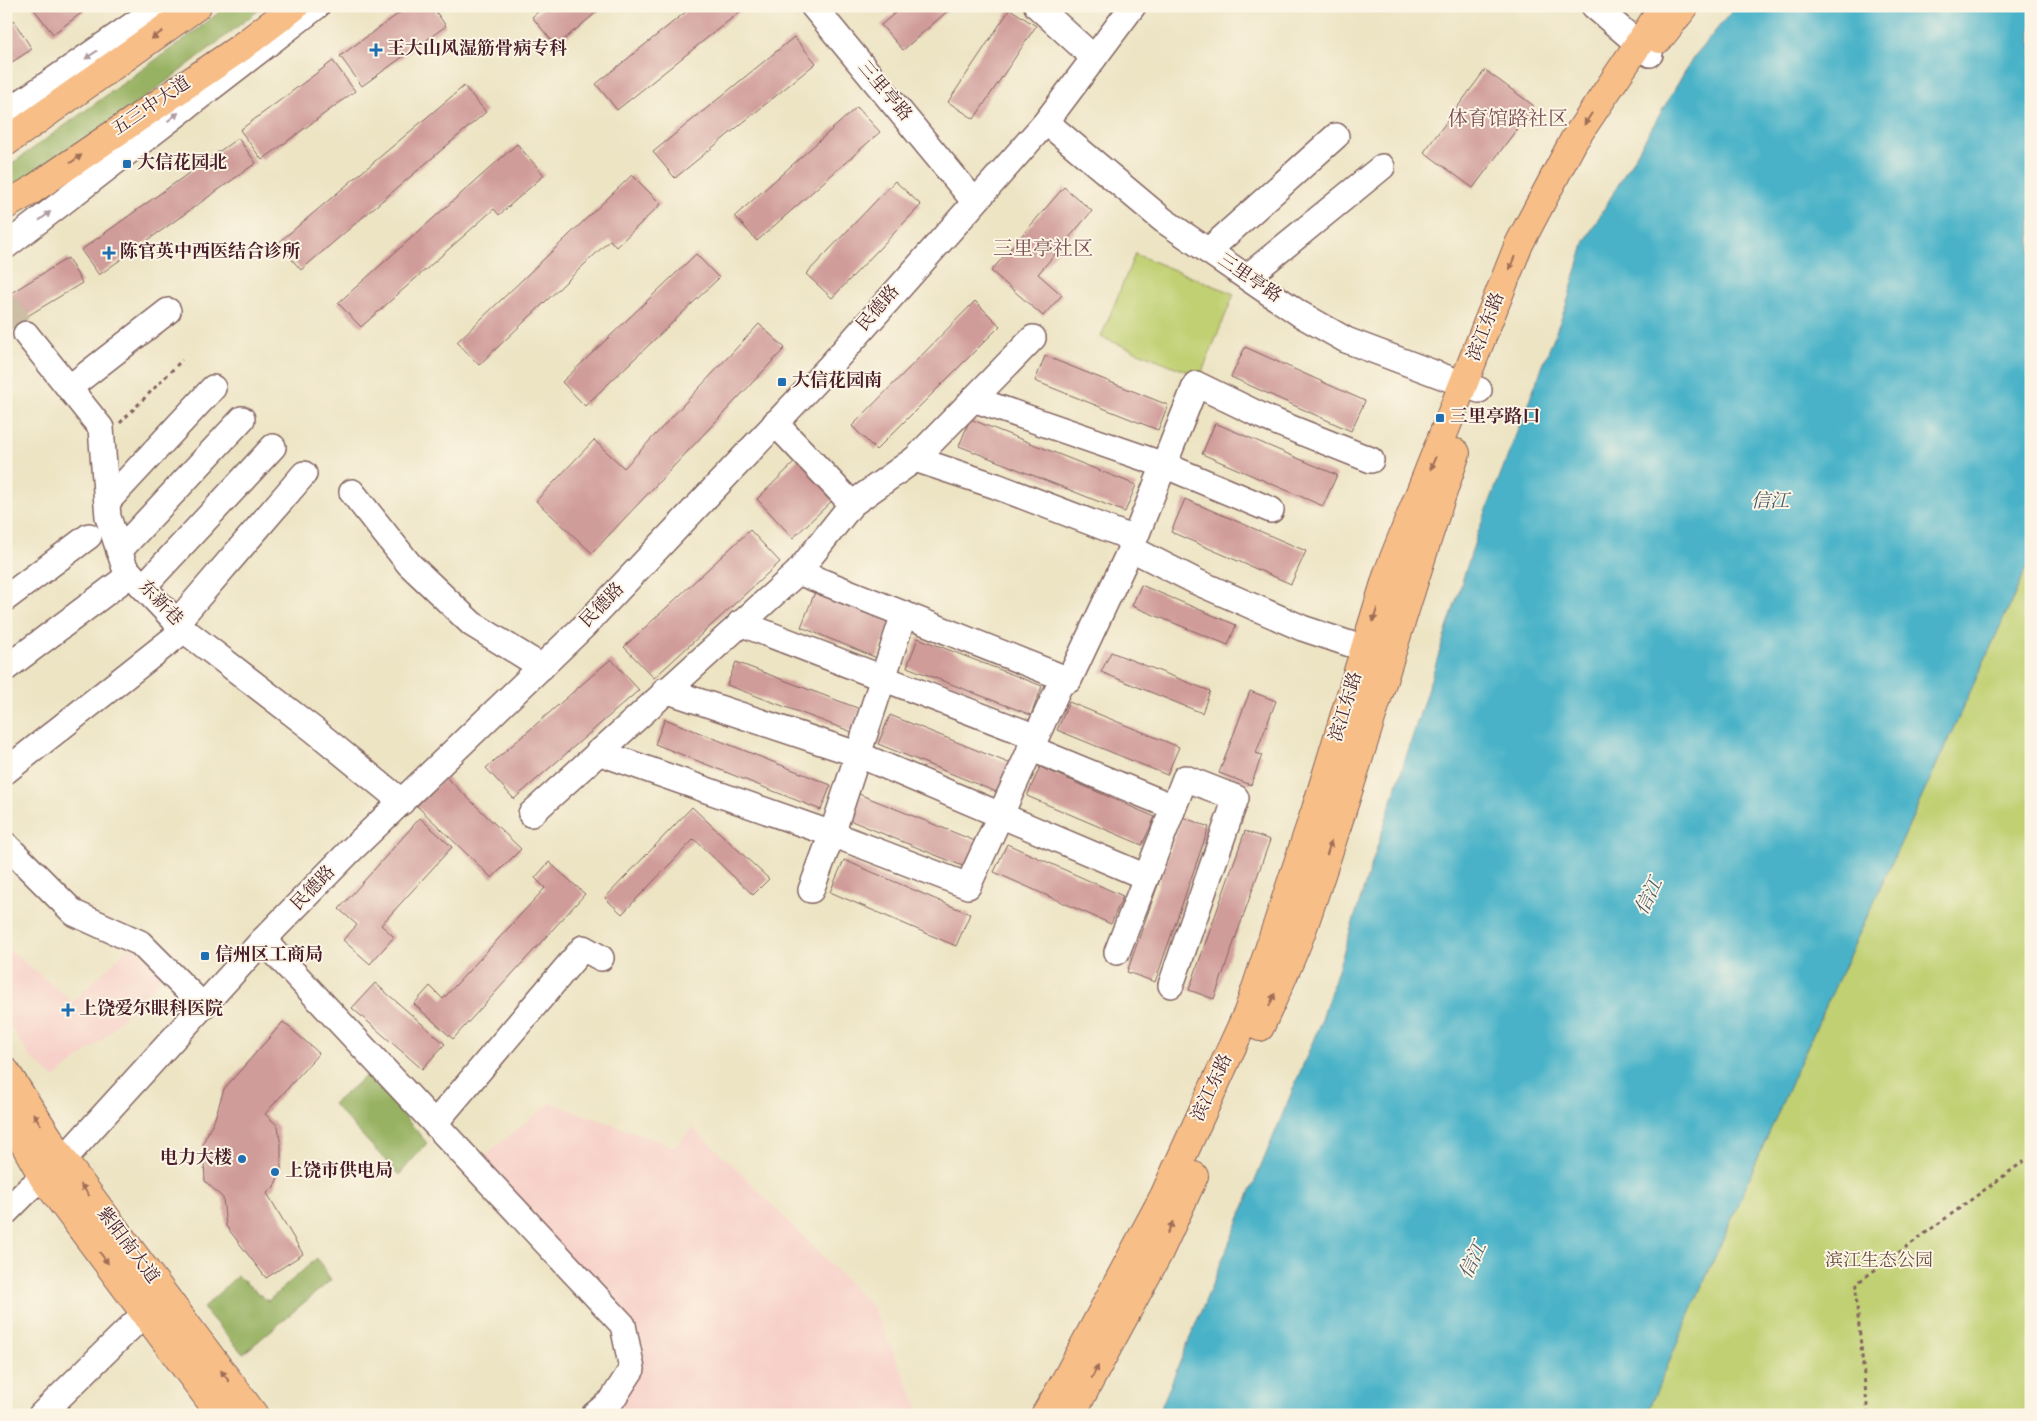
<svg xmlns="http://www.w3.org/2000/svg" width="2037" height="1421" viewBox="0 0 2037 1421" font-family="'Sorts Mill Goudy','Noto Serif SC',serif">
  <rect width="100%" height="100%" fill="#fcf5e5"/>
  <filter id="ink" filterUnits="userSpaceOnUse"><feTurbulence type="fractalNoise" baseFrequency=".02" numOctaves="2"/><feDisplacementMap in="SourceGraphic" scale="10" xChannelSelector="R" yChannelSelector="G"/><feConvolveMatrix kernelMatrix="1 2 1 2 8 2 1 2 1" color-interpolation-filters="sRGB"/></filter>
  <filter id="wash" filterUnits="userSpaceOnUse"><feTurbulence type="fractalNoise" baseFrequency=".0096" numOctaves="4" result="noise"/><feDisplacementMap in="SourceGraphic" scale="20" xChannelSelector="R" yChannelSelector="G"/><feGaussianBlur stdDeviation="1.12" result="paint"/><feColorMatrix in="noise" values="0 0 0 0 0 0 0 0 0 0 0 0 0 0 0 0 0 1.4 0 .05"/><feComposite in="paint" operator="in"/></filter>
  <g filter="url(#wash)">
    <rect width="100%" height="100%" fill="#ede4c4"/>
    <g fill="#f7d1c9">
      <path d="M130 946 167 971 101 1041 54 1078 29 1056 6 1018V947L73 1002Z"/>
      <path d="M551 1103 675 1147 693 1128 742 1174 873 1308 922 1415H586L632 1369 623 1325 473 1164Z"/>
    </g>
    <g fill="#c0d072" stroke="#85784e">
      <path d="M1135 254 1234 294 1200 377 1101 337Z"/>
      <path d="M2031 559V1415H1646L1793 1078Z"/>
    </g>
    <g fill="#98b264" stroke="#716848">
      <path d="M227 6H264C181 71 96 137 6 192V168L194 32Z"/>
      <path d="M368 1074 427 1143 399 1175 333 1104Z"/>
      <path d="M317 1258 331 1280 243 1354 203 1308 237 1276 268 1301Z"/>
    </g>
    <path fill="#4ab2c8" stroke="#4a687a" d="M1736 6H2031V559L1793 1078 1646 1415H1158L1322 1019 1477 535 1566 306 1585 241 1693 58Z"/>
    <g id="blocks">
      <g fill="#d09c9a">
        <path d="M35 6H91L53 34 33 8Z"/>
        <path d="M409 6H432L446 26 362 86 340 56Z"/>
        <path d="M545 6H604L556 46 532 17Z"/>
        <path d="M693 6H747L617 110 596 84Z"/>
        <path d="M903 6H949L951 8 903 50 881 25Z"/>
        <path d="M1010 9 1036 26 974 119 948 102Z"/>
        <path d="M13 20 32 49 6 66V25Z"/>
        <path d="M794 37 816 63 675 178 653 152Z"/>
        <path d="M333 61 355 91 262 160 240 130Z"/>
        <path d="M1485 70 1534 106 1473 188 1424 152Z"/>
        <path d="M464 86 486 112 301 270 278 243Z"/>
        <path d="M857 107 880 132 757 241 735 216Z"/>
        <path d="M238 138 256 163 99 275 81 250Z"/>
        <path d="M517 144 544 175 499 215 494 209 361 327 338 303Z"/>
        <path d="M632 175 661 204 616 247 610 240 479 365 457 342Z"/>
        <path d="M895 181 921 205 832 298 806 274Z"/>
        <path d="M1064 187 1092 211 1038 274 1062 295 1043 316 991 271Z"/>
        <path d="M696 254 719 278 585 406 562 382Z"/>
        <path d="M68 258 82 283 6 329V296Z"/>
        <path d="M975 301 1000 326 876 450 852 426Z"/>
        <path d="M759 324 785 348 592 553 536 501 594 440 624 468Z"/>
        <path d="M1245 347 1365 401 1351 431 1231 377Z"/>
        <path d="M1045 356 1168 405 1158 430 1035 381Z"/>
        <path d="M970 419 1136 485 1125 512 959 446Z"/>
        <path d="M1215 423 1337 475 1323 506 1202 454Z"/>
        <path d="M802 455 839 494 793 538 757 499Z"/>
        <path d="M1185 499 1306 551 1291 584 1171 532Z"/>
        <path d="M750 530 780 562 654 678 624 647Z"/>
        <path d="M1141 585 1236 625 1228 645 1132 606Z"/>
        <path d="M815 592 891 622 877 658 801 627Z"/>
        <path d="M918 638 1042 686 1031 715 907 667Z"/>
        <path d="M1111 652 1210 691 1202 713 1101 672Z"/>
        <path d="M611 659 639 690 514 799 486 768Z"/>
        <path d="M736 662 860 709 852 732 727 685Z"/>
        <path d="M1250 691 1276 701 1256 753 1262 755 1251 785 1219 773Z"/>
        <path d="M1069 702 1179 747 1167 775 1057 730Z"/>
        <path d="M890 715 1011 764 999 793 878 744Z"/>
        <path d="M665 719 831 785 821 810 655 744Z"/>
        <path d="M1040 767 1155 817 1142 845 1027 796Z"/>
        <path d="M446 777 521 849 492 878 417 806Z"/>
        <path d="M859 794 980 843 970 869 849 820Z"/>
        <path d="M692 807 769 879 753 895 694 839 622 914 605 898Z"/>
        <path d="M1182 817 1209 827 1155 982 1127 972Z"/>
        <path d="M420 818 452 847 381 925 394 937 370 964 343 940 357 925 339 909Z"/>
        <path d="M1245 831 1270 840 1214 999 1189 990Z"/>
        <path d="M1007 844 1123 896 1111 924 994 872Z"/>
        <path d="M844 860 970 914 956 946 830 892Z"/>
        <path d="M549 862 585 894 453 1039 414 1004 430 986 443 999 545 888 535 878Z"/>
        <path d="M375 983 445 1044 422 1069 352 1008Z"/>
        <path d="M283 1022 319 1053 265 1114 278 1126 281 1147V1170L274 1187 267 1193 303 1254 266 1278 226 1226 223 1198 205 1181 203 1143 215 1118 224 1089Z"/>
      </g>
    </g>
  </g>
  <g filter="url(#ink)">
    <use href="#blocks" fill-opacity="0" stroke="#836461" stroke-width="1"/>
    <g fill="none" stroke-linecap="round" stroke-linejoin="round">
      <path stroke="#ccbda5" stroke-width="25" stroke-dasharray="25 12" stroke-linecap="butt" d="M6 303 26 334"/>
      <defs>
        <g id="minor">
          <path d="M813 6 974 201"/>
          <path d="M1037 6 1094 58"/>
          <path d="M1594 6 1650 54"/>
          <path d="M6 113 160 6"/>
          <path d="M1046 122 1163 220 1300 314 1346 340 1479 390"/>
          <path d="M6 246 317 6"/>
          <path d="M1208 251 1336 136"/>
          <path d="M1247 277 1382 167"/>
          <path d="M26 334 101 428 108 517 125 568 184 630 314 730 402 802"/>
          <path d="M69 388 168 311"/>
          <path d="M973 399 1164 465 1271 510"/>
          <path d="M775 423 852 504 915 459 996 486 1124 535 1136 551 1197 582 1302 628 1365 649"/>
          <path d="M915 459 1033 338"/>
          <path d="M352 492 409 564 472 624 542 667"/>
          <path d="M107 502 213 388"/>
          <path d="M852 504 798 572 1069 680 1132 546 1196 384 1266 418 1371 460"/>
          <path d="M119 551 242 419"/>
          <path d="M143 587 273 447"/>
          <path d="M6 598 89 536"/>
          <path d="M176 623 304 474"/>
          <path d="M740 623 1036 737"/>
          <path d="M6 668 131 574"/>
          <path d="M665 690 857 754 1146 877"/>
          <path d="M1030 748 1173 807"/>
          <path d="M598 752 832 834 968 886 1063 678"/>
          <path d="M6 771 184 630"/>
          <path d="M531 814 798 572"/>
          <path d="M6 845 74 913 140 943 203 1006"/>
          <path d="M811 890 832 834 904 614"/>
          <path d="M263 940 623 1325 632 1369 612 1400 594 1415"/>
          <path d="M1117 952 1185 778 1236 798 1171 985"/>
          <path d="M435 1123 583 948 601 958"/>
          <path d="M6 1212 28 1190 63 1160 263 940 347 854 584 626 830 366 1046 122 1133 6"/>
          <path d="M41 1415 145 1313"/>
        </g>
        <g id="major">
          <path d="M1659 39 1685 6"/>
          <path d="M6 142 197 6"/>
          <path d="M6 205 29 192 240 48 295 6"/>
          <path d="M1260 1027C1274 996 1289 965 1301 933 1357 775 1401 612 1456 453"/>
          <path d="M6 1072 63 1160 254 1415"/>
          <path d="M6 1111 43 1177 221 1415"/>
          <path d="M1045 1415 1063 1385 1164 1196 1248 1012 1316 809 1388 573 1519 244 1574 140 1664 6"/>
          <path d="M1071 1415 1159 1252 1194 1176"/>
        </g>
      </defs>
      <use href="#minor" stroke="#836461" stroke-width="28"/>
      <use href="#major" stroke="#836461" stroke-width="30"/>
      <g stroke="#836461" stroke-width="3" stroke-dasharray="4 4" stroke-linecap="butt">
        <path d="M120 423 182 360"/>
        <path d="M1868 1415 1856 1297 1857 1283 2031 1156"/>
      </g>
      <use href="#minor" stroke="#fff" stroke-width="25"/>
      <use href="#major" stroke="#f7be87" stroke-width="28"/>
    </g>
    <defs><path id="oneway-solid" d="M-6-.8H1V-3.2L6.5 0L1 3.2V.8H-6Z" transform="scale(1.25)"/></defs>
    <g fill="#a06e59">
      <use href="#oneway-solid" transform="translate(157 35) rotate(144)"/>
      <use href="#oneway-solid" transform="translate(1588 119) rotate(123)"/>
      <use href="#oneway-solid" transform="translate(76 159) rotate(-35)"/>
      <use href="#oneway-solid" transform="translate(1512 263) rotate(111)"/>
      <use href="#oneway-solid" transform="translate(1433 463) rotate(112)"/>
      <use href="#oneway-solid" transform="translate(1375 615) rotate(107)"/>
      <use href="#oneway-solid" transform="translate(1329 848) rotate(-72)"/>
      <use href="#oneway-solid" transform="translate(1272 1000) rotate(-67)"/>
      <use href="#oneway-solid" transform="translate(37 1119) rotate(-123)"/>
      <use href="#oneway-solid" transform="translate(85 1190) rotate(-127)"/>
      <use href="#oneway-solid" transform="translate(1170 1228) rotate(-65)"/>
      <use href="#oneway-solid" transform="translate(104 1258) rotate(53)"/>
      <use href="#oneway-solid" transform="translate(1095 1372) rotate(-62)"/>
      <use href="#oneway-solid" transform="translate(225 1376) rotate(-127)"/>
    </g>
    <g fill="#ae9aa0">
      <use href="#oneway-solid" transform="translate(91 55) rotate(146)"/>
      <use href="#oneway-solid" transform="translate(173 117) rotate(-38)"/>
      <use href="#oneway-solid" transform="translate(45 216) rotate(-38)"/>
    </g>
  </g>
  <g fill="#1f6fb2" stroke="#fcf5e5" stroke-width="2">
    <path d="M373.5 42.5h5v5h5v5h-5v5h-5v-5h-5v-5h5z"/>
    <rect x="122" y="159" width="10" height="10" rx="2.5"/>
    <path d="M106.5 245.5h5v5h5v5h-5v5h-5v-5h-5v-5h5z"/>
    <rect x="777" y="377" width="10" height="10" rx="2.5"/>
    <rect x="1435" y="413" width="10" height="10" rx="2.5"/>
    <rect x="200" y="951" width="10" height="10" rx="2.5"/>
    <path d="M65.5 1002.5h5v5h5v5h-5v5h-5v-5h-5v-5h5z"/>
    <circle cx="242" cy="1159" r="5"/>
    <circle cx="275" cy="1172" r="5"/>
  </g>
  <g text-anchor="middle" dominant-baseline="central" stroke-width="4" stroke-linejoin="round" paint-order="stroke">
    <g font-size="18" font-weight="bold" fill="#4a1f2b" stroke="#fcf5e5" text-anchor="start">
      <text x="387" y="50">王大山风湿筋骨病专科</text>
      <text x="137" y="164">大信花园北</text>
      <text x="120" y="253">陈官英中西医结合诊所</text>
      <text x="792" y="382">大信花园南</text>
      <text x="1450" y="418">三里亭路口</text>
      <text x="215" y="956">信州区工商局</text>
      <text x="79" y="1010">上饶爱尔眼科医院</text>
      <text x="232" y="1159" text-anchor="end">电力大楼</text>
      <text x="285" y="1172">上饶市供电局</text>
    </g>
    <g font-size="18" fill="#4a1f2b" stroke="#fcf5e5">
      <text transform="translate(884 92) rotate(50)">三里亭路</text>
      <text transform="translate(152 107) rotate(-34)">五三中大道</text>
      <text transform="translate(1249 279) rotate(34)">三里亭路</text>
      <text transform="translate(879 309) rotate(-49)">民德路</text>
      <text transform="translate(1487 327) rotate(-69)">滨江东路</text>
      <text transform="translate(160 604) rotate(46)">东新巷</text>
      <text transform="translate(603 606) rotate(-46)">民德路</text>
      <text transform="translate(1347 707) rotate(-73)">滨江东路</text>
      <text transform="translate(314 889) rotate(-46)">民德路</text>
      <text transform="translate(1213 1088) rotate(-65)">滨江东路</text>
      <text transform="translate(127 1246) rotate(53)">紫阳南大道</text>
    </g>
    <g font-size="18" fill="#684b3d" stroke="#fcf5e5">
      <text x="1879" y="1262">滨江生态公园</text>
    </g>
    <g font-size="19" font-style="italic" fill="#4a5a6a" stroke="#fcf5e5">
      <text x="1770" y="502">信江</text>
      <text transform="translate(1650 897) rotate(-64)">信江</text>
      <text transform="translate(1474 1261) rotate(-64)">信江</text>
    </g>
    <g font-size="20" fill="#794b52" stroke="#fcf5e5">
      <text x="1508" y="120">体育馆路社区</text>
      <text x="1043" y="250">三里亭社区</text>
    </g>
  </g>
  <rect width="2037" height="1421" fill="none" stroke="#fcf5e5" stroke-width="25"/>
</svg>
